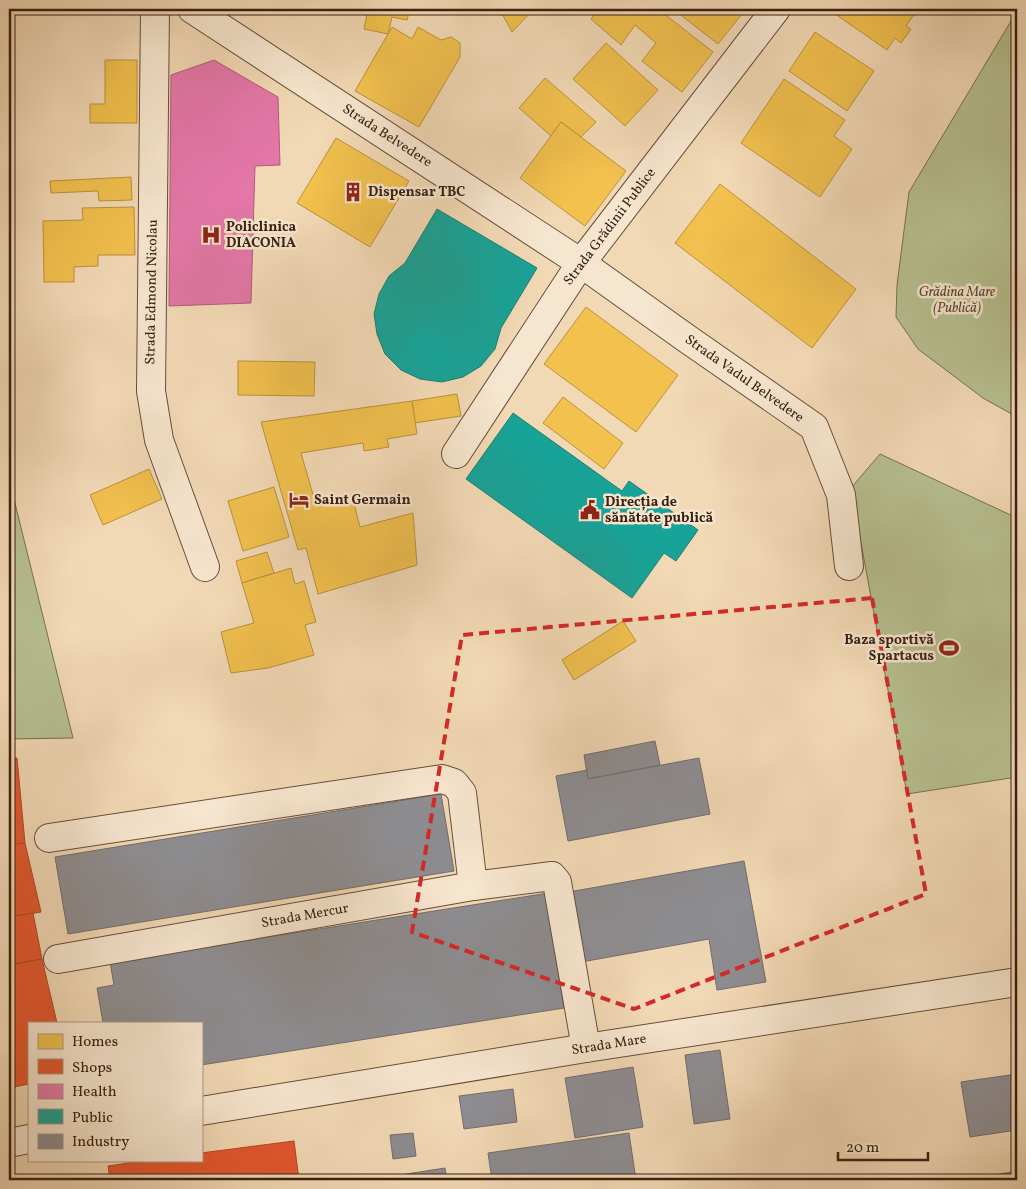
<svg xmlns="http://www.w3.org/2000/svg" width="1026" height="1189" viewBox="0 0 1026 1189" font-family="Vollkorn,serif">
  <rect width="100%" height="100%" fill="#f2d9b5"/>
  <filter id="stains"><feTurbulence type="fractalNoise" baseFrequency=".004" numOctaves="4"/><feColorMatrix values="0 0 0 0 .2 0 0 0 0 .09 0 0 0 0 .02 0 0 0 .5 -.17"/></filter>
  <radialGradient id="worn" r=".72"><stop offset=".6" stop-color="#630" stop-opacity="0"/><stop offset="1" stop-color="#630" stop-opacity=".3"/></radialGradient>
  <g fill="#b7c090" stroke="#787051">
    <path d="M1017 11V417L983 398 918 349 896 317 897 285 909 192Z"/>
    <path d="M880 454 1017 518V777L907 794 851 488Z"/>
    <path d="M9 479 73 738 9 739Z"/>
  </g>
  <g fill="#f2c14e" stroke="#ba913c">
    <path d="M368 9H410L407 20 392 17 388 34 364 29Z"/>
    <path d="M497 9H534L512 32 500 10Z"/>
    <path d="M598 9H658L713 52 682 92 642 61 656 43 635 25 621 45 591 19Z"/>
    <path d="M679 9H746L718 44 677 12Z"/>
    <path d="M828 9H918L906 26 911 29 901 43 895 38 887 50Z"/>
    <path d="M392 27 412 39 418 27 441 40 451 37 460 43V57L419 127 355 91Z"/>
    <path d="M815 32 874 71 847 111 789 71Z"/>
    <path d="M606 43 658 90 625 126 573 79Z"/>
    <path d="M105 60H137V123H90V104H105Z"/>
    <path d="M545 78 596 122 581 137 561 122 551 136 519 108Z"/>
    <path d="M784 79 845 120 834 136 852 149 820 197 741 143Z"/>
    <path d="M561 122 626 171 585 226 520 178Z"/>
    <path d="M336 138 409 181 370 247 297 203Z"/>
    <path d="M131 177 132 200 99 201 98 191 51 193 50 181Z"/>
    <path d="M720 184 856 289 812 348 675 243Z"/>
    <path d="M134 207 135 255H98V266L74 267V282H44L43 221 83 220 82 208Z"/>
    <path d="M586 307 678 375 636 432 544 364Z"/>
    <path d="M238 361 315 362 314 396 238 395Z"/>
    <path d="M457 394 461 416 415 423 412 401Z"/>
    <path d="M563 397 623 443 604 469 543 423Z"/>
    <path d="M412 401 417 434 387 439 389 447 364 451 363 443 301 453 316 505 352 495 360 527 413 513 417 565 318 594 306 548 298 550 261 422Z"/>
    <path d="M149 469 162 499 103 525 90 495Z"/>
    <path d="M274 487 289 537 243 551 228 501Z"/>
    <path d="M267 552 274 573 242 583 236 561Z"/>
    <path d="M291 568 295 584 304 581 316 622 305 625 314 655 268 668 231 673 221 632 254 623 242 583Z"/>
    <path d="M623 621 636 641 574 680 562 660Z"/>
  </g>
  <g fill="#e4572e" stroke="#b14626">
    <path d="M9 758H17L25 843 9 845Z"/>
    <path d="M25 843 41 912 9 917V845Z"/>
    <path d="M33 913 42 959 9 965V917Z"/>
    <path d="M42 959 57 1023H29V1084L9 1088V965Z"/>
    <path d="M294 1141 299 1180H110L108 1166 149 1160H201V1153Z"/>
  </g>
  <path fill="#e377a8" stroke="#b05d7b" d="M214 60 278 97 280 165 255 166 251 303 169 306 171 75Z"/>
  <g fill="#17a398" stroke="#217c70">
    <path d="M437 209 537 268 501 328 495 349 481 366 463 377 442 382 420 379 401 370 385 354 377 334 374 314 379 294 389 276 405 263Z"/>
    <path d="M513 413 622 491 629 481 698 530 676 561 664 553 632 598 466 479Z"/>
  </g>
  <g fill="#8d8d92" stroke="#746c6c">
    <path d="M655 741 660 765 588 779 584 755Z"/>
    <path d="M699 758 710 814 568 841 556 776 587 770 588 779Z"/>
    <path d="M441 794 454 871 68 934 55 857Z"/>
    <path d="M744 861 766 982 717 990 709 939 576 963 563 893Z"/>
    <path d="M555 892V953L564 1008 201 1065V1023H103L97 988 114 985 110 962Z"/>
    <path d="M720 1050 730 1119 694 1124 685 1055Z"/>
    <path d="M633 1067 643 1127 575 1138 565 1078Z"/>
    <path d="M1017 1074V1130L970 1137 961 1082Z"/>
    <path d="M513 1089 517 1122 464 1129 459 1096Z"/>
    <path d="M413 1133 416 1156 393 1159 390 1135Z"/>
    <path d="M629 1133 636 1180H492L488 1153Z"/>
    <path d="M445 1168 447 1180H401L400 1175Z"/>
    <path d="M1017 1171V1180H989L988 1176Z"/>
  </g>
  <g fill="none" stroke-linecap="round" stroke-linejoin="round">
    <defs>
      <g id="minor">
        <path d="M155 9 151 391 159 440 205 567"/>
        <path d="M192 9 581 263 686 338 814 427 841 495 849 566"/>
        <path d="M456 454 581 263 776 9"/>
        <path d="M49 838 442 779 454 783 462 793 473 886"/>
        <path d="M58 959 473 886 552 876 557 882 586 1048"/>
        <path d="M201 1111 586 1048 1017 982"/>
        <path d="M9 1143 29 1139"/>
      </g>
    </defs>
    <use href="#minor" stroke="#674e3b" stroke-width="30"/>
    <use href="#minor" stroke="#f7e6cf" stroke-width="28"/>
  </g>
  <path fill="none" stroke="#d62828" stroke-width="4" stroke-dasharray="10 6" stroke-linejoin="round" d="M872 598 926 894 634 1009 412 932 462 635Z"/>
  <defs>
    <symbol id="building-bare" viewBox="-9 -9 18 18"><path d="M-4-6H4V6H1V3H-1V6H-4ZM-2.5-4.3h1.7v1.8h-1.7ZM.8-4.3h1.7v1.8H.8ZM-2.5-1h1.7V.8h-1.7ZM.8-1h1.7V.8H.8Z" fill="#8f2418" stroke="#f7e6cf" stroke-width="2.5" paint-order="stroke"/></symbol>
    <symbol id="hospital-bare" viewBox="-9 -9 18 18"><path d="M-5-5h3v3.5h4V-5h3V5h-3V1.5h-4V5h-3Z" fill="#8f2418" stroke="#f7e6cf" stroke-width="2.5" paint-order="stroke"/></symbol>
    <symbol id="hotel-bare" viewBox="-9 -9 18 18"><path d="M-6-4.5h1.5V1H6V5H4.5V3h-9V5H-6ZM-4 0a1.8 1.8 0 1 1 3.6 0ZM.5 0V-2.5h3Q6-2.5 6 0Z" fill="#8f2418" stroke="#f7e6cf" stroke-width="2.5" paint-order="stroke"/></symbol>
    <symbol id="civic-bare" viewBox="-9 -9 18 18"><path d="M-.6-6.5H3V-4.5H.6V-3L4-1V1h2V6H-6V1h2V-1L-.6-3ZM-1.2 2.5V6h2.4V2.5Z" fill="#8f2418" stroke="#f7e6cf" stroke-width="2.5" paint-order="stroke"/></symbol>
    <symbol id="stadium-bare" viewBox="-9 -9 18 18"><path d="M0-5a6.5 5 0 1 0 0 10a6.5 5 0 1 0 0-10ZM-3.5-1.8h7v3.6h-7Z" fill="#8f2418" stroke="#f7e6cf" stroke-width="2.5" paint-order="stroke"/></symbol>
  </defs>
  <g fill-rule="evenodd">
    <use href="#building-bare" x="339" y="178" width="28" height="28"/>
    <use href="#hospital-bare" x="197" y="221" width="28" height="28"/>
    <use href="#hotel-bare" x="285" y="486" width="28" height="28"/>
    <use href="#civic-bare" x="576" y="496" width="28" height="28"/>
    <use href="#stadium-bare" x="935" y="634" width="28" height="28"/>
  </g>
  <g text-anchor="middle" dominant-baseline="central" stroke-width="5" stroke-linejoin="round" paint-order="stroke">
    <g font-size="14" fill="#392012" stroke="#f7e6cf">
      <text transform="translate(387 136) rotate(33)">Strada Belvedere</text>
      <text transform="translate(610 227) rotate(-53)">Strada Grădinii Publice</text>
      <text transform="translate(152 292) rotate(-89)">Strada Edmond Nicolau</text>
      <text transform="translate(744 379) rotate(35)">Strada Vadul Belvedere</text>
      <text transform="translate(305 916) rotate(-10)">Strada Mercur</text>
      <text transform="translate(609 1045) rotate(-9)">Strada Mare</text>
    </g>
    <g font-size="14" font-weight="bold" fill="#392012" stroke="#f7e6cf" text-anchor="start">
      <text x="368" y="192">Dispensar TBC</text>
      <text x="226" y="227">Policlinica<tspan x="226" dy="16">DIACONIA</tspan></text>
      <text x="314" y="500">Saint Germain</text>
      <text x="605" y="502">Direcția de<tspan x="605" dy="16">sănătate publică</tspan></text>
      <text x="934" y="640" text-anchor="end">Baza sportivă<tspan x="934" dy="16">Spartacus</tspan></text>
    </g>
    <g font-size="14" font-style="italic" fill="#584832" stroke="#f7e6cf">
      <text x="957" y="292">Grădina Mare<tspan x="957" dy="16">(Publică)</tspan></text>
    </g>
  </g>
  <rect width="1026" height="1189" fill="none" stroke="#f2d9b5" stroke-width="30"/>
  <rect x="10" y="10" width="1006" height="1169" fill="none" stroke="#392012" stroke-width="2.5"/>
  <rect x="15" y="15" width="996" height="1159" fill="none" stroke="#392012"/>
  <rect x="28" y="1022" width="175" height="140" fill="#f7e6cf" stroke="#ab9783"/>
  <rect x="38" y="1034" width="25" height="15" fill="#f2c14e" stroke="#ab9783"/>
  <text x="72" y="1046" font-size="15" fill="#392012">Homes</text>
  <rect x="38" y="1059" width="25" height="15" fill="#e4572e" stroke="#ab9783"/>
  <text x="72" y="1072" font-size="15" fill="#392012">Shops</text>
  <rect x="38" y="1084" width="25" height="15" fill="#e377a8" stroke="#ab9783"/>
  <text x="72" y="1096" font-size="15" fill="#392012">Health</text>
  <rect x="38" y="1109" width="25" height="15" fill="#17a398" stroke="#ab9783"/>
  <text x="72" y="1122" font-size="15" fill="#392012">Public</text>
  <rect x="38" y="1134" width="25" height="15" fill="#8d8d92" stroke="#ab9783"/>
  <text x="72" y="1146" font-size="15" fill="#392012">Industry</text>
  <path d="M838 1152v8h90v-8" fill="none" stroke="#392012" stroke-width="2.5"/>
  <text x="846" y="1152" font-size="15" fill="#392012" stroke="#f7e6cf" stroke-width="4" paint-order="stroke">20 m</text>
  <rect width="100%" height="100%" filter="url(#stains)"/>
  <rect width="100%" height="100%" fill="url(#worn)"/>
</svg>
